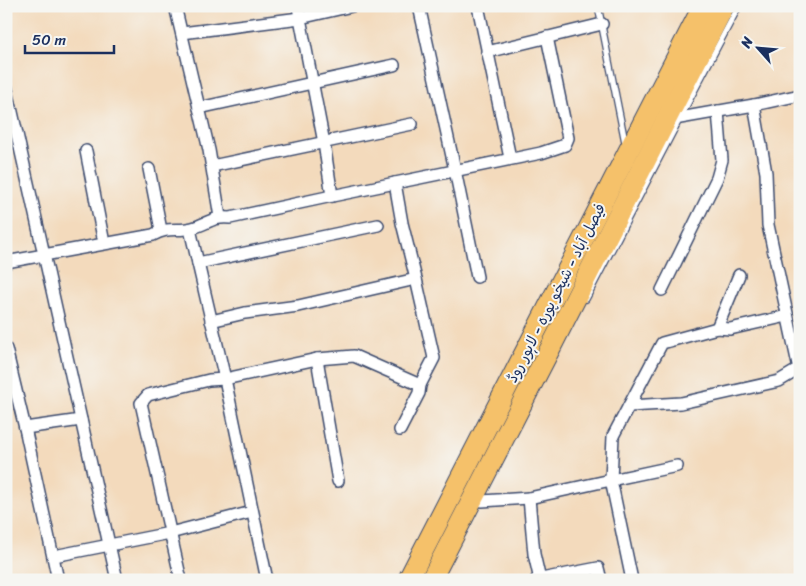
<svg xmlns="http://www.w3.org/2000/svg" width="806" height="586" viewBox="0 0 806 586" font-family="Sriracha,'Playpen Sans Arabic',sans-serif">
  <rect width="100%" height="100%" fill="#f6f6f2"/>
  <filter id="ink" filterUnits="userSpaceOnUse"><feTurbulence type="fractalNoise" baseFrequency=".02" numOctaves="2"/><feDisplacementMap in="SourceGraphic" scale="10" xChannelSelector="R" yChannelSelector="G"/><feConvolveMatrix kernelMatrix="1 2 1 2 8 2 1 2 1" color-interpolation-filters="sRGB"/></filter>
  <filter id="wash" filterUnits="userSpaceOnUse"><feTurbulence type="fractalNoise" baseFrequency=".0096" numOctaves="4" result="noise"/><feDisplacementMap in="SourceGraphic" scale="20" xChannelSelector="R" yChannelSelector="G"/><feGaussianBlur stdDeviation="1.12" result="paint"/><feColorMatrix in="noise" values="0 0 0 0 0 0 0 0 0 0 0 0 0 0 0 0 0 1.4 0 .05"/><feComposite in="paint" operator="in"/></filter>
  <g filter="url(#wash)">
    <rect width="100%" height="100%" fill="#f3dabc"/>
  </g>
  <g filter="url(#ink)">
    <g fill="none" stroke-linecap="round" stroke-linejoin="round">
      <defs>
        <g id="lane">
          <path d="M598 6 625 142"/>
          <path d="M586 299 692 95 739 6"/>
        </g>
        <g id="street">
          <path d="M175 6 209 150 220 217"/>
          <path d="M419 6 455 170 477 277"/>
          <path d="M478 6 510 158"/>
          <path d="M182 33 300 18 298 6"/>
          <path d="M487 52 602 24"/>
          <path d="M6 85 117 580"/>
          <path d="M199 108 394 65"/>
          <path d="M680 118 754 105 800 95"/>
          <path d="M86 151 104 243"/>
          <path d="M212 166 412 124"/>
          <path d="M149 169 161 230"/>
          <path d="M395 183 402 223 416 279 434 358 420 385 419 393 400 430"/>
          <path d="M332 196 324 143 300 18 352 6"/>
          <path d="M190 229 225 379 267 580"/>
          <path d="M6 262 153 235C168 226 177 232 192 228 207 224 213 216 230 218L332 196 541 153 565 145 568 138 547 37"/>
          <path d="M198 263 378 225"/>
          <path d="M662 290 717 178 722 160 718 111"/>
          <path d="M211 321 245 313 298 306 416 279"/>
          <path d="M717 328 739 275"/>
          <path d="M6 349 25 428 58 580"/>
          <path d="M317 359 338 481"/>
          <path d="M629 406 681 403 779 381 799 369 768 225 766 173 754 105"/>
          <path d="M25 428 81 420"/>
          <path d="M529 498 534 554 540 580"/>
          <path d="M482 501 529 498 611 480 677 466"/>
          <path d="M54 556 170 533 252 512"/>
          <path d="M181 580 141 403 148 395 209 380 225 379 317 359 354 356 420 385"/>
          <path d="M536 580 598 568 601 580"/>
          <path d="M632 580 611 480 613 436 662 343 717 328 730 329 787 316"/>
        </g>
        <g id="highway">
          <path d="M408 580 703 6"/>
          <path d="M431 580 551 347 724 6"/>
        </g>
      </defs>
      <use href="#lane" stroke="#3b496c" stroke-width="8"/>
      <use href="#street" stroke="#3b496c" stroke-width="14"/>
      <use href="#highway" stroke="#3b496c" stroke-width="22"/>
      <use href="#lane" stroke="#fff" stroke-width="5.5"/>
      <use href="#street" stroke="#fff" stroke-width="11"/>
      <use href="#highway" stroke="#f5c16b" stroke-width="20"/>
    </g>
  </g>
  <g text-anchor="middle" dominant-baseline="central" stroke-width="4" stroke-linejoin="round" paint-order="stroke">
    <g font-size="15" fill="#1b2f5e" stroke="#f6f6f2">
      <text transform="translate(556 293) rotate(-63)">فیصل آباد - شیخو پورہ - لاہور روڈ</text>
    </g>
  </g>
  <rect width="806" height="586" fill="none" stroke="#f6f6f2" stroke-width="25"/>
  <g transform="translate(758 48) rotate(297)" stroke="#f6f6f2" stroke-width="4" paint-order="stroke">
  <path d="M0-4L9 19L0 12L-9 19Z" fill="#1b2f5e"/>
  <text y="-8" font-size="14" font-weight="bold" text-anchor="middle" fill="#1b2f5e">N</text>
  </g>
  <path d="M25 45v8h89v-8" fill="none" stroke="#1b2f5e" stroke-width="2.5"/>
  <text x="32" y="45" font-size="15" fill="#1b2f5e" stroke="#f6f6f2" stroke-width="4" paint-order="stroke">50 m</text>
</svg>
